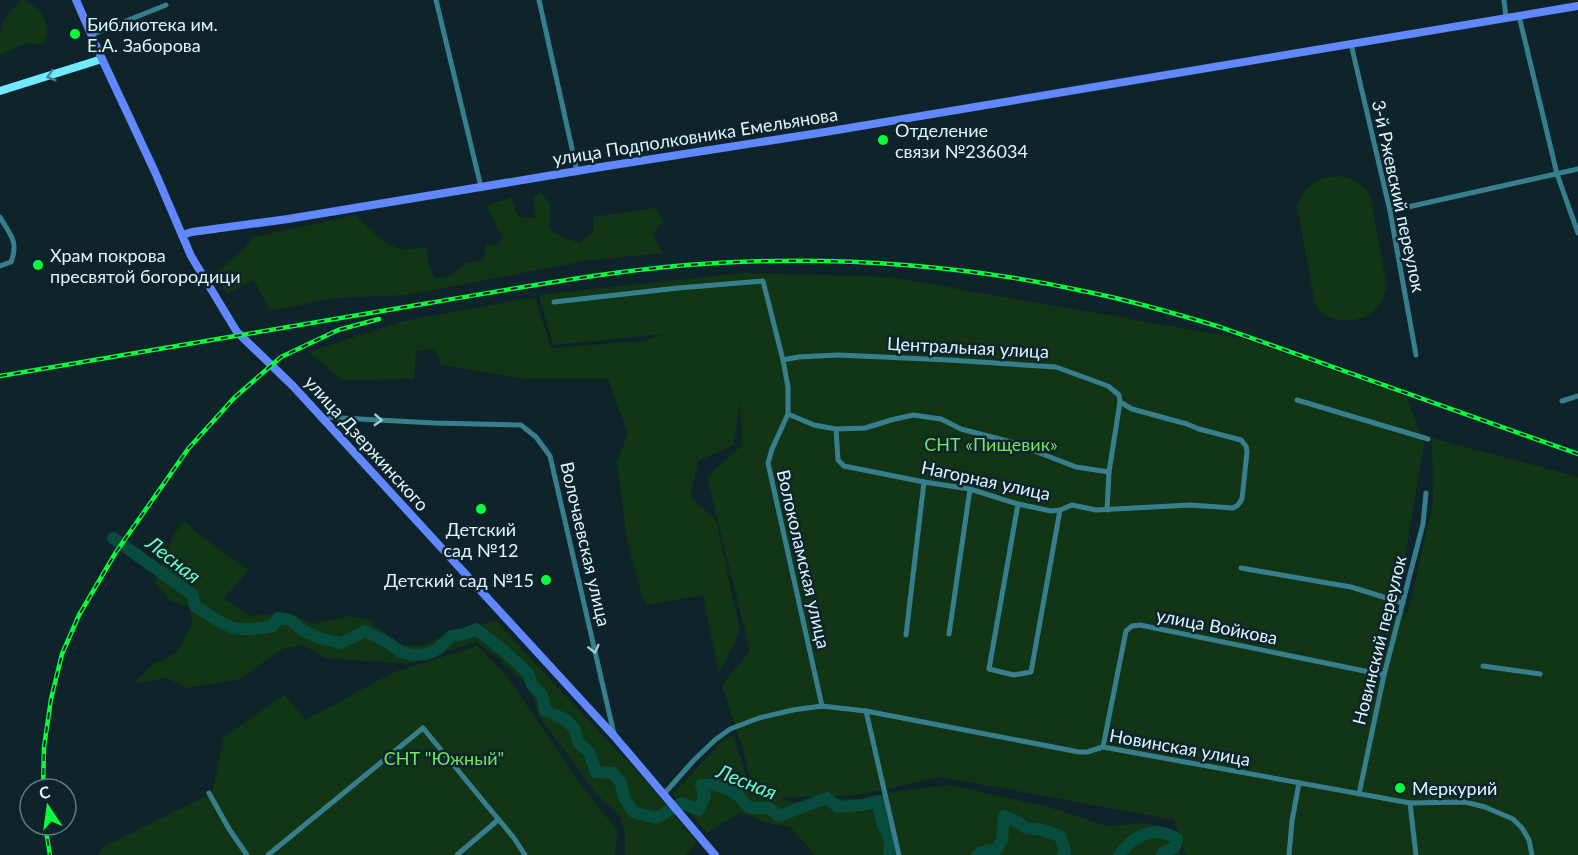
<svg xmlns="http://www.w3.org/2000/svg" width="1578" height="855" viewBox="0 0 1578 855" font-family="Lato,sans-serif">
  <rect width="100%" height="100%" fill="#0f232b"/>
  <g fill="#123615">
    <path d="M22 0H25L42 13 48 29 43 44 25 43 0 55C0 23 0 22 22 0Z"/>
    <path d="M1339 176C1355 180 1361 182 1370 195L1387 287C1384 295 1380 305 1373 312 1359 323 1332 324 1319 311 1316 308 1315 302 1314 298L1297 206C1307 182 1315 179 1339 176Z"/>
    <path d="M540 192 550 204V229L562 237 580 243 594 231 593 217 656 208 663 222 652 234 663 253 584 261 408 295 334 298 270 311 254 280 227 294 216 273 244 249 254 237 355 215C368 227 384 246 402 249 410 250 419 248 427 247L429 266 435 279 450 276 465 263 483 260 487 244 498 246 503 236 496 226 487 205 512 198 518 217 536 218 533 197Z"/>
    <path d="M743 273 890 277 1244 339 1407 397 1424 445 1396 608 1408 613 1433 503 1432 438 1578 477V855H1186L1174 820 941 777 858 795 780 798 794 803 814 799 836 798 858 799 892 792 950 785 1048 807 1107 826 1145 823 1173 830 1181 855H814L810 849 790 827 767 823 740 812 707 833 673 794 721 742 733 734 750 789H753L745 757 722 685 750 651 707 477 742 445 740 402 734 445 698 461 690 497 716 520 740 631 719 673 703 595 647 605 642 595 627 539 617 462 628 433 608 379H527L441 365 435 349 416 351 414 379 342 380 309 352 403 321 535 297 551 348 644 341 664 334 553 345 539 295Z"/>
    <path d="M185 520 197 533 248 570 224 599 250 616 288 613 314 624 349 616 367 619 399 645H425L450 632 496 621 615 749 633 766 697 842 686 855H625V834L620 816 596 794 575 764 540 718 530 688 499 659 476 642 406 664 326 658 303 645 282 649 240 679 186 688 167 678 133 684 152 665 176 653 193 623 189 607 170 600 155 583 173 535Z"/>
    <path d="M477 646 506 675 581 785 617 830 615 855H98L103 847 212 793 224 737 284 695 306 720 394 672Z"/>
  </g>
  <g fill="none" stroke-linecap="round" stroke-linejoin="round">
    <g stroke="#074c3c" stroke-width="12">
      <path d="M113 538 193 595 195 606C207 613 220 624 234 628 246 631 261 628 273 626L278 618 290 620 304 631 322 639 341 643 365 631 387 642 401 652 413 655 427 654 438 649 451 636 464 634 476 629 503 650 528 673 532 685 542 695 545 710 566 720 575 729 578 742 589 752 596 772 613 773 621 783 624 797 633 812 656 818 682 803 699 810 705 795 701 785C714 783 729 788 739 796 742 799 745 805 749 807 755 809 763 808 769 808L779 816 827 798 838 807 864 805 878 801 882 823 890 839 889 855"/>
      <path d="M977 855 988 850H996L1002 840 1004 816 1018 822 1026 828 1042 830 1060 836 1065 851 1063 855"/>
      <path d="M1119 855C1133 836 1155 824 1177 839L1175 847 1163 853 1162 855"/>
    </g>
    <g stroke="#387f8d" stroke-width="5">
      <path d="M436 0 481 187"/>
      <path d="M539 0 577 171"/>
      <path d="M1504 0 1506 18"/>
      <path d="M1519 16 1557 174 1578 233"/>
      <path d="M91 35 166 5"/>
      <path d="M1351 44 1390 211 1416 355"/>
      <path d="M1390 211 1578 169"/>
      <path d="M0 217C10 235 19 241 11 262L0 266"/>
      <path d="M554 302 678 288 763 281 783 360 788 387V414L772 449 768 463 822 706"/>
      <path d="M783 360 798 357 838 355 949 360 1056 367 1108 386 1119 395 1120 402 1132 409 1187 424 1199 429 1241 440 1246 446 1247 452 1242 499 1238 505 1233 508 1190 505 1096 510 1072 505 1060 510 1051 511 1018 504 970 489 924 482 844 466 838 460 836 429"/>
      <path d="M1297 400 1428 439"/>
      <path d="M1562 401 1578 396"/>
      <path d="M788 414 814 425 836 429 865 428 891 420 913 415 941 419 961 429 1011 442 1076 467 1109 472"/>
      <path d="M322 417 435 423 521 425 536 437 550 456 614 734"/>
      <path d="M1018 504 989 669 1014 675 1031 672 1060 510"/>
      <path d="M1107 510 1109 472 1120 402"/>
      <path d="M1241 568 1351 587 1403 603"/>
      <path d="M949 634 970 489"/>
      <path d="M906 635 924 482"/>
      <path d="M1483 666 1540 674"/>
      <path d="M866 711 899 855"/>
      <path d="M1103 747 1126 631 1132 626 1140 625 1384 675"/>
      <path d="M209 793 229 829 247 855"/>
      <path d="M664 794 694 760 715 740 730 729 759 718 793 710 822 706 866 711 1079 752H1087L1103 747 1410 803 1465 802 1485 807 1513 819 1522 828 1529 840 1532 855"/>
      <path d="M1359 794 1384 675 1423 524 1426 493"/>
      <path d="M1410 803 1416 855"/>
      <path d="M268 855 423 728 484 802 514 838 525 855"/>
      <path d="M457 855 498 820"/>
      <path d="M1289 855 1292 821 1299 783"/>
    </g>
    <path stroke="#71eaff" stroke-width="8" d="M0 91 102 59"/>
    <g stroke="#6188ff" stroke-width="8">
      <path d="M76 0 102 59 155 172 191 256 237 332 293 386 615 737 715 855"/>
      <path d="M182 235 192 232 288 219 601 167 825 132 1578 6"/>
    </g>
    <defs>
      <g id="rail">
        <path d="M0 376C143 352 286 327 429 303 530 286 633 266 736 262 854 257 974 267 1088 292 1133 301 1177 314 1220 327L1578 454"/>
        <path d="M43 789 44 747 51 699 62 654 79 615 116 552 188 449 234 398 281 357 338 330 379 319"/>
        <path d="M45 825 50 855"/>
      </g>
    </defs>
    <use href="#rail" stroke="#06ff3d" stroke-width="4.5"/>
    <use href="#rail" stroke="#0f232b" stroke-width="2" stroke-dasharray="7" stroke-linecap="butt"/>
  </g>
  <defs><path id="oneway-chevron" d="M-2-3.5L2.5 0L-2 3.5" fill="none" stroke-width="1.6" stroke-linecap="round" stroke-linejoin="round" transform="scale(1.5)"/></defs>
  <use stroke="#408695" href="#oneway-chevron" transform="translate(51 76) rotate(163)"/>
  <g stroke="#a1ccd7">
    <use href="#oneway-chevron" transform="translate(378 420) rotate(3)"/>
    <use href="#oneway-chevron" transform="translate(594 649) rotate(77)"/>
  </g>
  <g fill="#06ff3d" stroke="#0f232b" stroke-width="2">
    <circle cx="75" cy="34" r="6"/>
    <circle cx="883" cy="140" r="6"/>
    <circle cx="38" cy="265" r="6"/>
    <circle cx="481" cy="509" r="6"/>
    <circle cx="546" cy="580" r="6"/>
    <circle cx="1400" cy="788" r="6"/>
  </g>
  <g text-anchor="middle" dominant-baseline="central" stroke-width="5" stroke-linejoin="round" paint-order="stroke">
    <g font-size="18" fill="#daf6ff" stroke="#0f232b" text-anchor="start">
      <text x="87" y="24">Библиотека им.<tspan x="87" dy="21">Е.А. Заборова</tspan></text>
      <text x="895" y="130">Отделение<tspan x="895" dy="21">связи №236034</tspan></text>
      <text x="50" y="255">Храм покрова<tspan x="50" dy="21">пресвятой богородици</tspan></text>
      <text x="481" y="529" text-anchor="middle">Детский<tspan x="481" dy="21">сад №12</tspan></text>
      <text x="534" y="580" text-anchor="end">Детский сад №15</text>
      <text x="1412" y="788">Меркурий</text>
    </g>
    <g font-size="18" fill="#daf6ff" stroke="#0f232b">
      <text transform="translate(695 136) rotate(-9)">улица Подполковника Емельянова</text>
      <text transform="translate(1399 196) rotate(78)">3-й Ржевский переулок</text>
      <text transform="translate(968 347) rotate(3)">Центральная улица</text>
      <text transform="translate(367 443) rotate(48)">улица Дзержинского</text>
      <text transform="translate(986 480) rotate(12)">Нагорная улица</text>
      <text transform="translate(586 544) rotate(77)">Волочаевская улица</text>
      <text transform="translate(804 559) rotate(77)">Волоколамская улица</text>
      <text transform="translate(1217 626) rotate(11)">улица Войкова</text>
      <text transform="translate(1379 640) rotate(-76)">Новинский переулок</text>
      <text transform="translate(1180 747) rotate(10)">Новинская улица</text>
    </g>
    <g font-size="18" fill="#6fe85d" stroke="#0f232b">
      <text x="991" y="444">СНТ «Пищевик»</text>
      <text x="444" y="758">СНТ "Южный"</text>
    </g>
    <g font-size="20" font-style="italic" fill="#68ffc0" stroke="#0f232b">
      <text transform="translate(174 559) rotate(38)">Лесная</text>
      <text transform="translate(747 781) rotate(22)">Лесная</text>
    </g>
  </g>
  <g transform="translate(48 807) rotate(347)"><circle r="28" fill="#0f232b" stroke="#607780" stroke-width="1.5"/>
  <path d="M0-4.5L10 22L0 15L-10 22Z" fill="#06ff3d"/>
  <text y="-9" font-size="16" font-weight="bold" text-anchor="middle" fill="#daf6ff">С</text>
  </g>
</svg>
